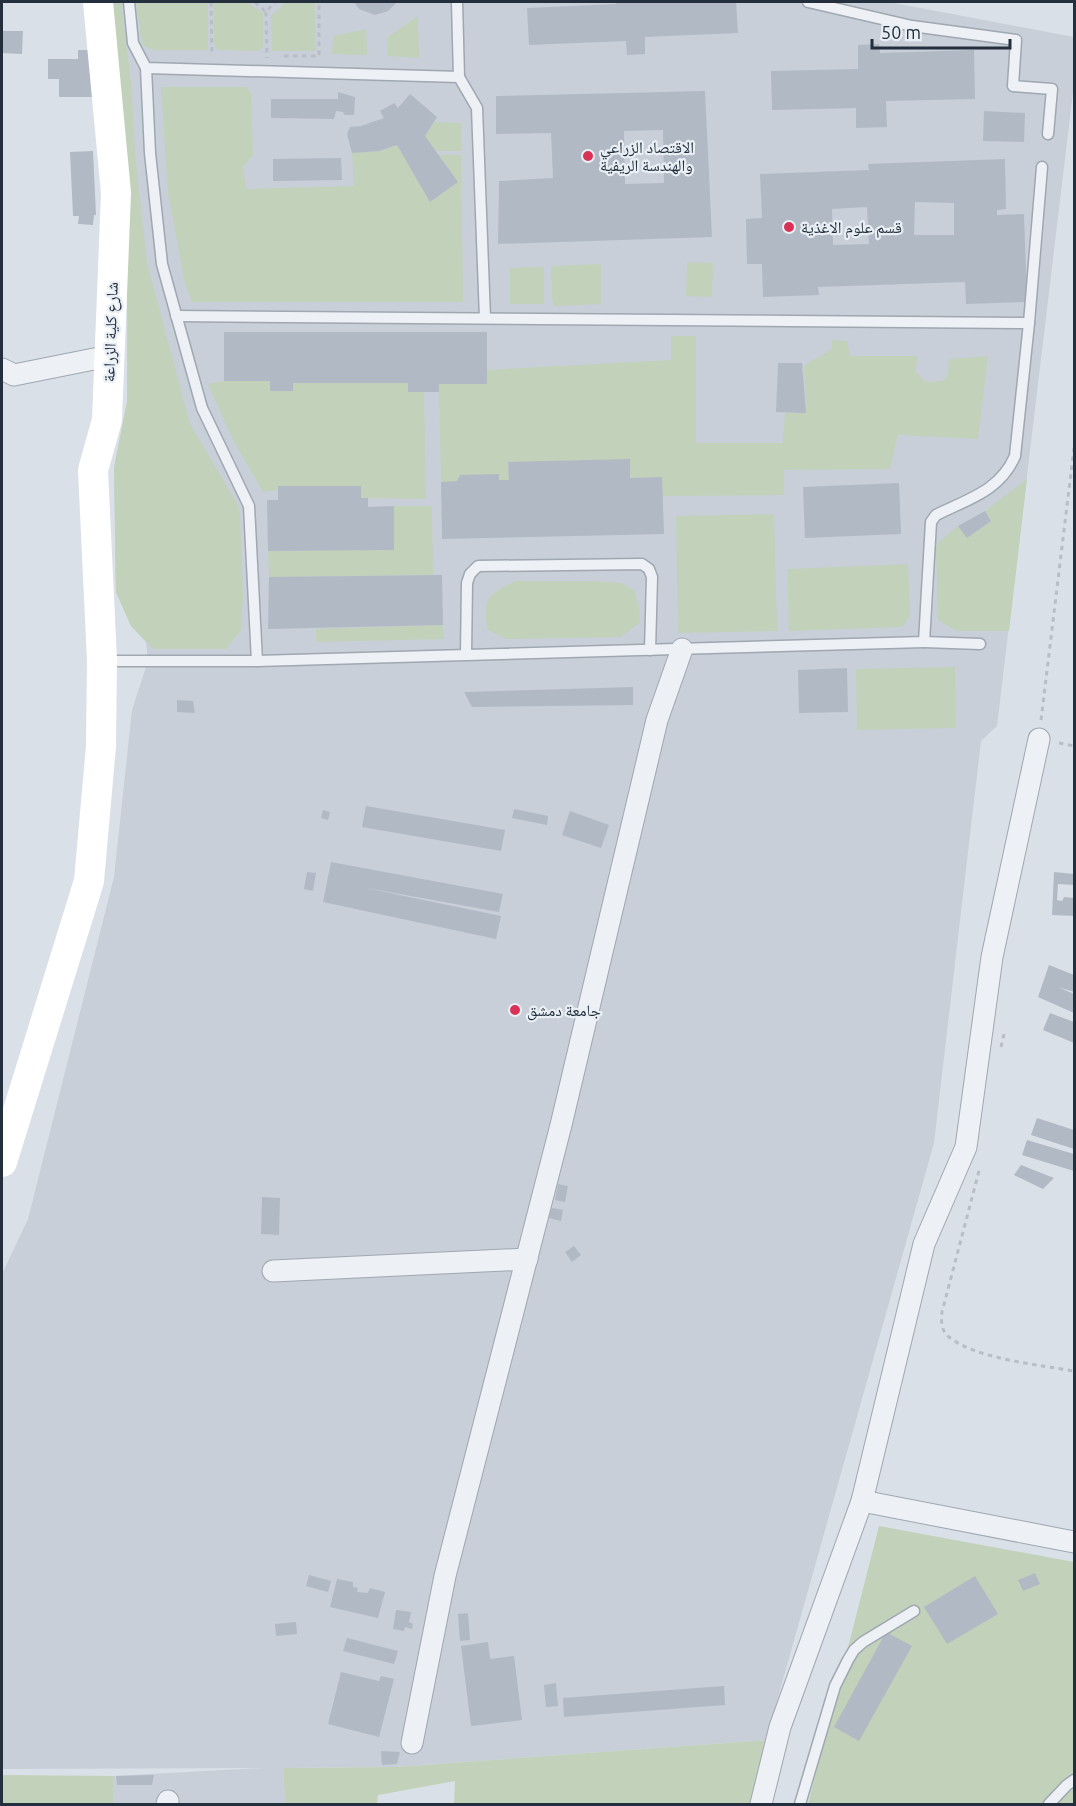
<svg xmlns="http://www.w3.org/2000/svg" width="1076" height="1806" viewBox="0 0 1076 1806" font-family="Ubuntu,'Noto Naskh Arabic',sans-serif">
  <rect width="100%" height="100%" fill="#dae0e7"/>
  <path fill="#c8cfd9" d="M106 2H889L1074 37V84L997 726 981 741 934 1143 766 1740 395 1767 283 1768 285 1804H113V1776L263 1768 2 1769V1274L28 1219 114 877 132 710 148 661 146 642 131 626 116 592 114 468 127 402V266Z"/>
  <g fill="#c2d1ba">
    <path d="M106 2H121L131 82 135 153 147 263 190 424 238 505 240 514 243 596 241 630 226 649H153L131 626 116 592 114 468 127 402 128 321 124 201Z"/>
    <path d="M136 2H208V50H153L142 45Z"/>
    <path d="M213 2H247L263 13V47L259 51 217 50 214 44Z"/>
    <path d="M286 2H315L316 51H272L271 16Z"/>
    <path d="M418 16 419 58 387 56 388 37Z"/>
    <path d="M366 29 367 55 332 54 333 36Z"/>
    <path d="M161 87H247L251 94 253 155 243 167 246 189 354 186 352 153 379 151 397 145 430 202 458 182 439 155H461L463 302H192L185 283 168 193Z"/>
    <path d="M434 122 461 123V151H436L425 136Z"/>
    <path d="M687 262 713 263 712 297 686 296Z"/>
    <path d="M601 264V304L554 306 552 298 551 266Z"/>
    <path d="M544 267V304H510V268Z"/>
    <path d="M671 336H696V443H783L785 413H806L804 367C811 358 824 357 832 348V340L847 341 850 356H918L915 371 926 382 943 381 948 375 949 359 988 356 978 439 898 435 890 469 784 470V495L662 496V477L630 478V460L508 463 509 480 441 482 439 384H487V370L671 360Z"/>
    <path d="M224 381H270V391H293V383H408V392H424L426 499 361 498 278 490 263 492 234 442 208 384Z"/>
    <path d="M1027 479 1009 631H957L938 620 936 548 940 541 958 526 967 538 991 521 985 511Z"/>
    <path d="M394 506H432L433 575 269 577 268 551 394 549Z"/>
    <path d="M774 514 777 631 678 633 676 516Z"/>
    <path d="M908 564 910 616 902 627 789 631 787 569Z"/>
    <path d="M516 581H594L621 583 634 590 639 606 640 623 620 637 506 639 488 630C481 599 489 593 516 581Z"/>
    <path d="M443 625 444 639 316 642V629Z"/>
    <path d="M955 667 956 728 857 730 856 669Z"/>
    <path d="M879 1526 1074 1562V1804H808Z"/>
    <path d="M766 1740 750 1804H454L455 1781 378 1795 377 1804H285L283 1768 395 1767Z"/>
    <path d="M2 1775 113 1776V1804H2Z"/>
  </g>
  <g fill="#b1b9c4" fill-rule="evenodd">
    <path d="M354 2H397L388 11 375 15 359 9Z"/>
    <path d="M616 2H736L738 33 645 37V54L627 55 626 41 529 45 527 8 616 4Z"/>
    <path d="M2 31H23L22 54 2 53Z"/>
    <path d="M879 44 880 53 974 50 975 99 886 101 887 127 856 128V108L772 110 771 71 858 69V45Z"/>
    <path d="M78 50H95L99 97H59V79H48V59H78Z"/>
    <path d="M705 91 712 237 498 244 499 181 553 178 551 133 496 134V96ZM663 130 664 183 625 184 624 131Z"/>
    <path d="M338 92 355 97 354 115H345L343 112 336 111 334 119 271 118V99H338Z"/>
    <path d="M410 94 437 117 425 136 458 182 430 202 397 145 379 151 352 153 347 134 350 127 361 126 384 118 380 111 394 103 398 108Z"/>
    <path d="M984 111 1025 113 1024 142 983 141Z"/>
    <path d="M93 151 96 215H94L93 225 78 224 79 216H73L70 152Z"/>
    <path d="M341 158 342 180 273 181V159Z"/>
    <path d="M1005 159 1006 209 997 210V215L1024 214 1027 302 966 304 965 282 818 287 819 295 763 297 762 264H747L746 219 762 218 760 174 869 170 868 164ZM915 202 954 203V235H914ZM867 207 869 244 833 245 832 209Z"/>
    <path d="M224 332H487V384H439V392H408V383H293V391H270V381H224Z"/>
    <path d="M778 363H802L806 413 776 412Z"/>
    <path d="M630 459V478L662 477 664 534 442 539 441 482 457 481 460 475 499 474V480H509L508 462Z"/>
    <path d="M899 483 901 534 805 538 803 487Z"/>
    <path d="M278 486H361V498H368V507L394 506V550L268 551 267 500H278Z"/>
    <path d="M985 511 991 521 967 538 958 526Z"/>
    <path d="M442 575 443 625 268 629 269 577Z"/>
    <path d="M847 668 848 712 799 713 798 670Z"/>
    <path d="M633 687V705L472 707 464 692Z"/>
    <path d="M177 700 193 701 195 713 177 712Z"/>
    <path d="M366 806 505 830 501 851 362 827Z"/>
    <path d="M514 809 548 816 547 825 512 818Z"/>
    <path d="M323 810 330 812 328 820 321 818Z"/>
    <path d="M570 811 609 825 601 848 562 835Z"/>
    <path d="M331 862 503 894 499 912 361 887 501 916 496 939 323 902Z"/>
    <path d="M307 872 316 873 313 891 304 889Z"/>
    <path d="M1054 872 1074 874V885L1058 884 1057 900 1062 901 1064 897 1074 898V916L1052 915Z"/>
    <path d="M1049 965 1074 975V992L1058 987 1074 994V1013L1038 997Z"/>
    <path d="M1050 1013 1074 1022V1043L1043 1030Z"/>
    <path d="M1037 1118 1074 1130V1149L1031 1135Z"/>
    <path d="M1027 1140 1074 1154V1171L1022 1155Z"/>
    <path d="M1021 1165 1054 1178 1043 1189 1014 1175Z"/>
    <path d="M558 1184 568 1186 565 1202 555 1200Z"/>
    <path d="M262 1197 280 1198 279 1235 261 1234Z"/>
    <path d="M552 1208 563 1210 561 1221 549 1218Z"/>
    <path d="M574 1246 581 1255 572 1262 565 1252Z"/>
    <path d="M1035 1573 1040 1584 1023 1591 1018 1580Z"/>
    <path d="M309 1575 331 1581 328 1592 306 1586Z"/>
    <path d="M975 1576 998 1614 947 1644 924 1607Z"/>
    <path d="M337 1579 353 1582V1587L358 1588 357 1592 368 1593 370 1588 385 1592 378 1618 330 1607Z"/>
    <path d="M396 1610 411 1612 409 1622 413 1624 412 1629 405 1627 404 1631 393 1629Z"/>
    <path d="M468 1613 470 1640 460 1641 458 1614Z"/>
    <path d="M296 1622 297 1634 276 1636 275 1624Z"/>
    <path d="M886 1632 912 1646 859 1741 834 1727Z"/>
    <path d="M347 1638 398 1651 394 1664 343 1651Z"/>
    <path d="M488 1642 490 1659 514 1656 522 1720 471 1726 461 1646Z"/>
    <path d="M341 1672 379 1681 381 1676 394 1679 379 1737 328 1724Z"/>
    <path d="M556 1683 558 1706 546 1707 544 1685Z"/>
    <path d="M724 1686 725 1705 564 1717 563 1698Z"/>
    <path d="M381 1751 400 1752 397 1764 382 1765Z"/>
    <path d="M154 1775 152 1785H117L116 1776Z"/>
  </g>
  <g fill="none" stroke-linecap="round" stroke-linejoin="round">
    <defs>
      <g id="lane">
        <path d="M129 2 133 43 146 68 459 77 477 108 485 318"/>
        <path d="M457 2 459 77"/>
        <path d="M808 2 912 26 1016 40 1013 86 1052 89 1048 134"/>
        <path d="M146 68 150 153 162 264 202 408 249 506 257 661"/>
        <path d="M176 316 1029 323"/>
        <path d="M924 642 980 644"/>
        <path d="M466 654 467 583 470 574 478 566 642 564 649 569 652 577 650 650"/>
        <path d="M103 661H257L924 642 931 522 936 515C968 499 1000 491 1015 456L1029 323 1042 167"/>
        <path d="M800 1804 835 1686 848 1660 854 1650 863 1642 914 1611"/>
        <path d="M1049 1804 1067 1785 1074 1780"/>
      </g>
      <g id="street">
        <path d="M2 369 14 375 109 356"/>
        <path d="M273 1271 527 1259"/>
        <path d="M862 1501 1074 1542"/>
        <path d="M412 1743 445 1576 561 1125 657 720 682 649"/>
        <path d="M167 1804 168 1801"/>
        <path d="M761 1804 780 1727 862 1501 924 1244 966 1147 992 957 1039 739"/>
      </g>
    </defs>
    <use href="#lane" stroke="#9fa7b1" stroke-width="13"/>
    <use href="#street" stroke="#9fa7b1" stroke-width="23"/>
    <g stroke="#b8bec5" stroke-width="3" stroke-dasharray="4.5 4.5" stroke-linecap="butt">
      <path d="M211 2 212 56"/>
      <path d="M255 2 266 12 275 2"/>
      <path d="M266 12 267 58"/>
      <path d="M284 56H319V2"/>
      <path d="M1041 720 1074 448"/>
      <path d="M1059 743 1074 746"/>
      <path d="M1001 1047 1004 1034"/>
      <path d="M979 1171 942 1312C941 1321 941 1331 949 1337 976 1359 1040 1365 1074 1371"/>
    </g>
    <use href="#lane" stroke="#edf0f5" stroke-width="10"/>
    <use href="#street" stroke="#edf0f5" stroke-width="21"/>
    <path stroke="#fff" stroke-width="30" d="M2 1162 89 881 101 746 102 661 93 470 107 420 116 193 98 2"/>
  </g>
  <g fill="#da3157" stroke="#e9eff4" stroke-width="2">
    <circle cx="588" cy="156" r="6"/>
    <circle cx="789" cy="227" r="6"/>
    <circle cx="515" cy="1010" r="6"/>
  </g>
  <g text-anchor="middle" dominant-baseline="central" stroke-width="4.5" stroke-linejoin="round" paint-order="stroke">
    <g font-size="16" fill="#232f3d" stroke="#e9eff4" text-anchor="start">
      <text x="600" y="147">الاقتصاد الزراعي<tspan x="600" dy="18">والهندسة الريفية</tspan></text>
      <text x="801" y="227">قسم علوم الاغذية</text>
      <text x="527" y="1010">جامعة دمشق</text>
    </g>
    <g font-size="16" fill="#232f3d" stroke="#e9eff4">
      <text transform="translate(110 332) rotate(-88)">شارع كلية الزراعة</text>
    </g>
  </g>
  <rect width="1076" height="1806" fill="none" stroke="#232f3d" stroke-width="6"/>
  <path d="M872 39v9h138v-9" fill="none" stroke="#232f3d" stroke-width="3"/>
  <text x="881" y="39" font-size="18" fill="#232f3d" stroke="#e9eff4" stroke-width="4.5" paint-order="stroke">50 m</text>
</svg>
